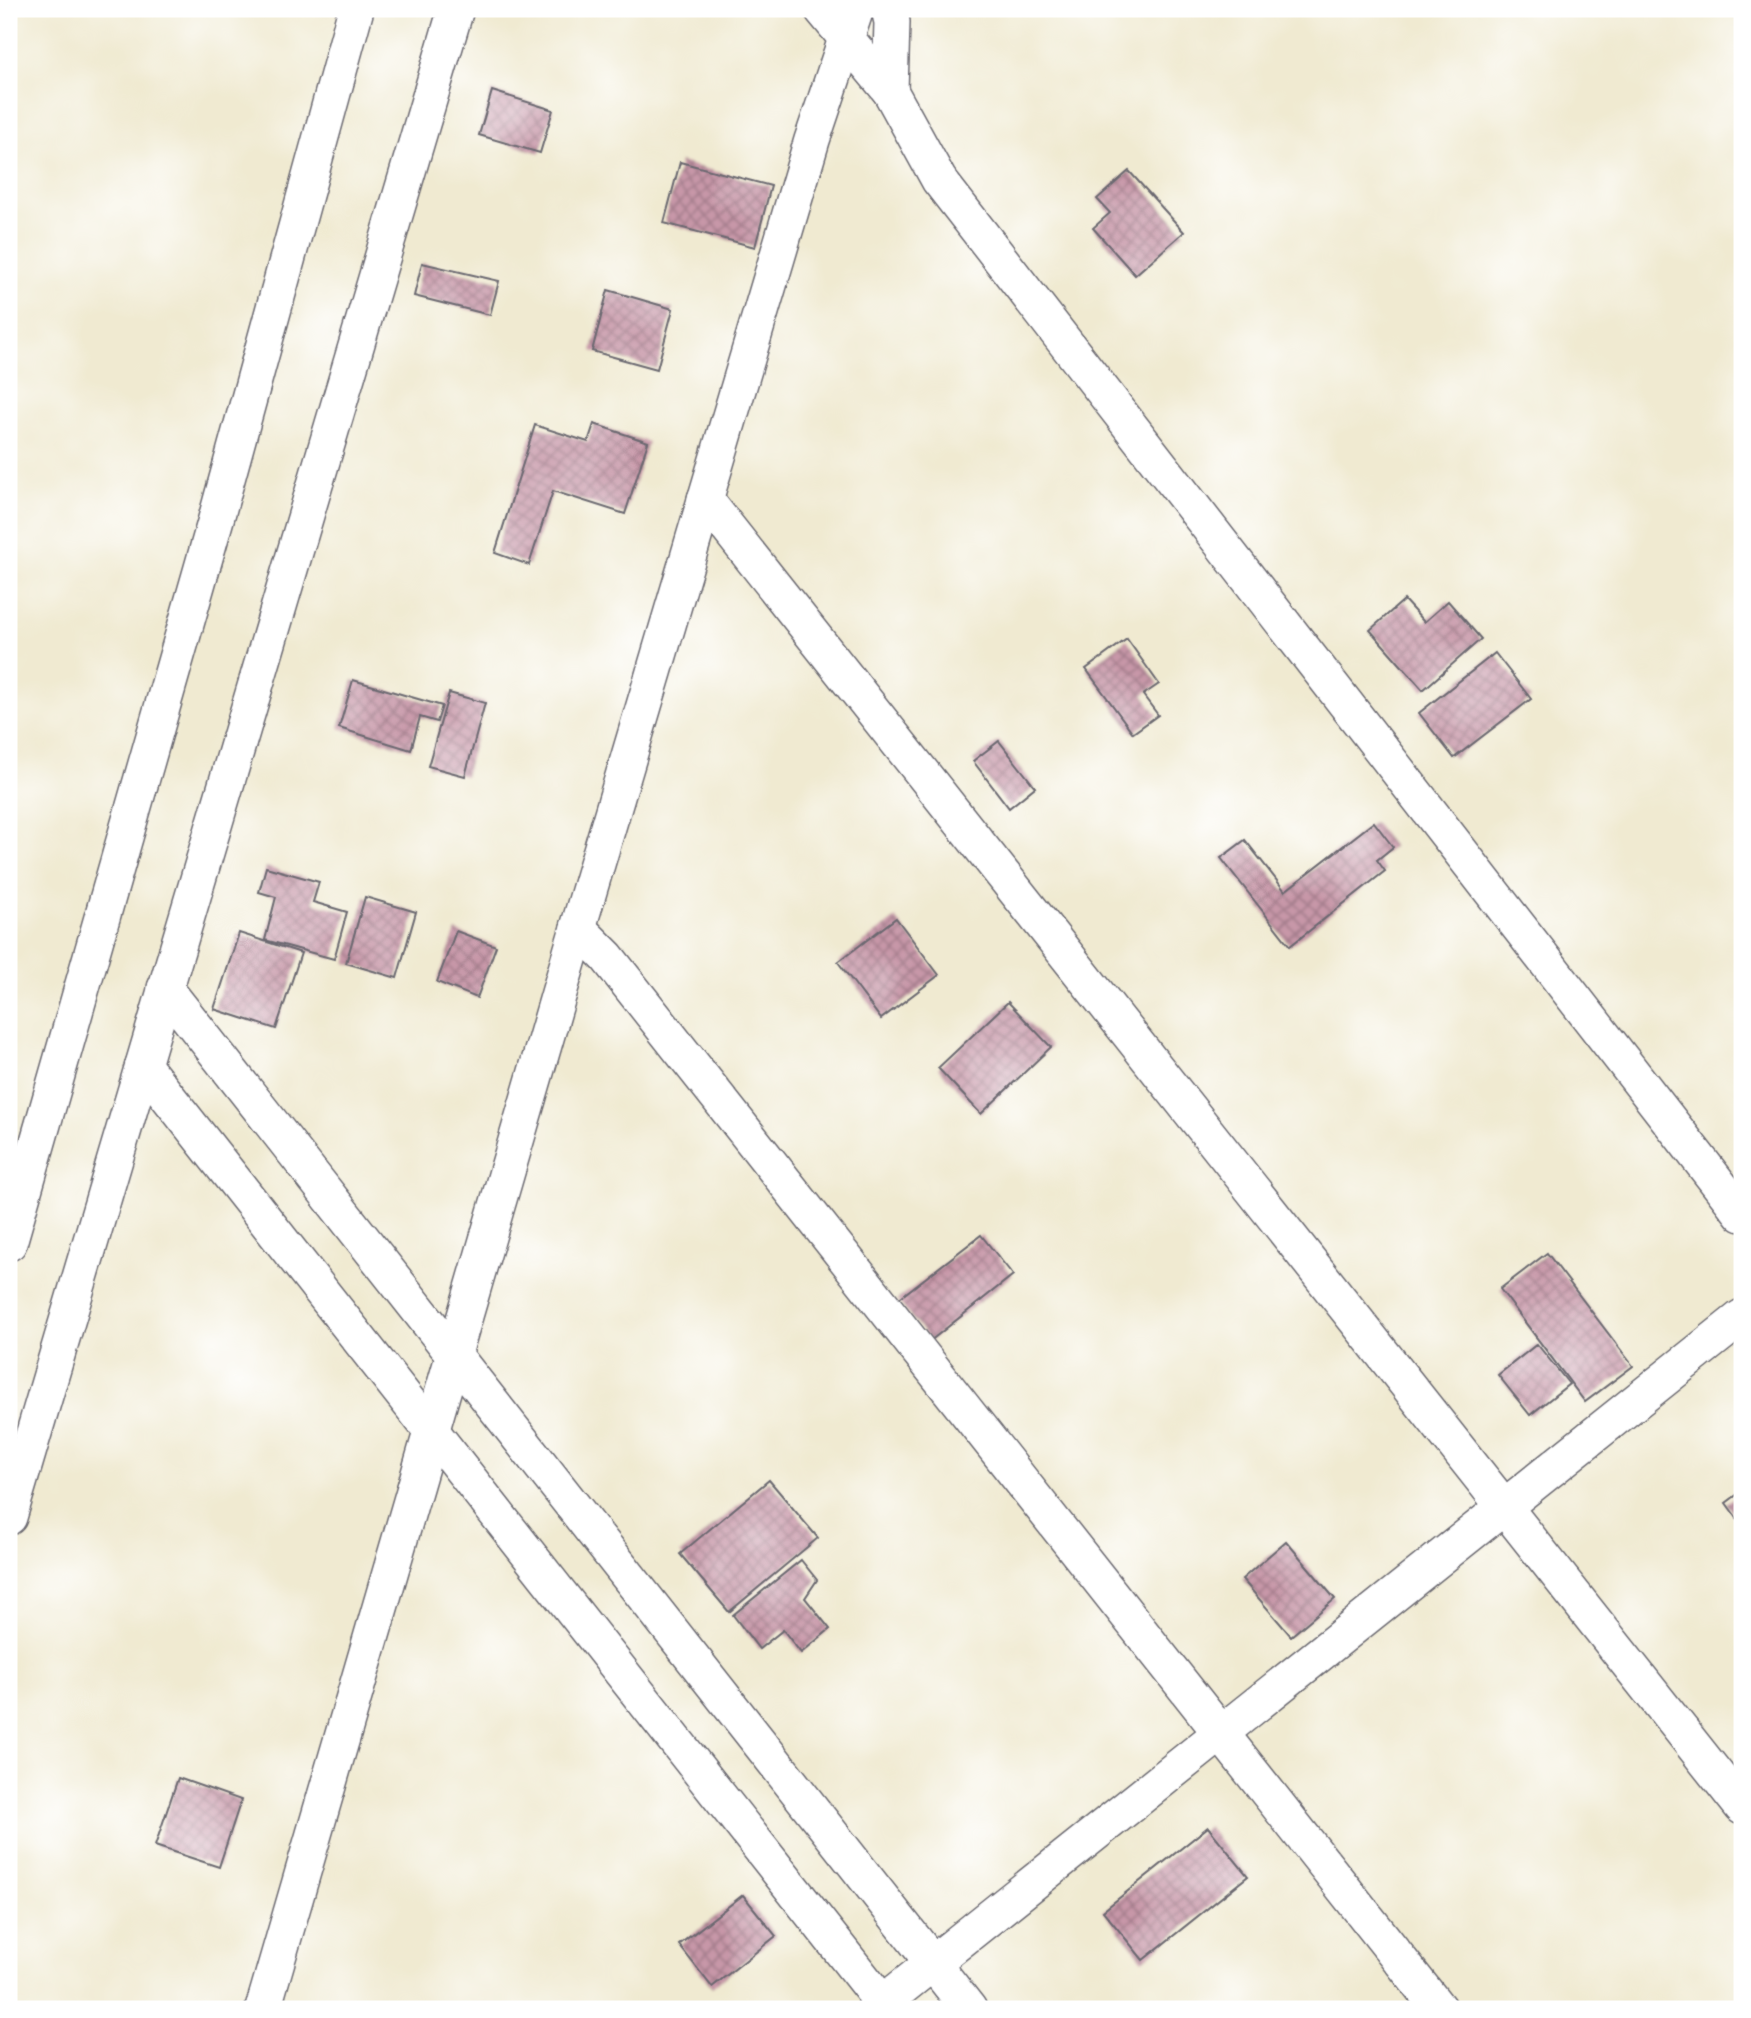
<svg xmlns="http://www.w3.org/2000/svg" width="1751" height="2018" viewBox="0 0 1751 2018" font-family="'Architects Daughter',sans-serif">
  <defs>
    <pattern id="building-cross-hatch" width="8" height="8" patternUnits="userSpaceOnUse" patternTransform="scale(1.75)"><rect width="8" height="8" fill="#c797a8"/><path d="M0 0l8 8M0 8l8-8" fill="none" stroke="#a17b8a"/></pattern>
  </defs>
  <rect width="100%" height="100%" fill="#fff"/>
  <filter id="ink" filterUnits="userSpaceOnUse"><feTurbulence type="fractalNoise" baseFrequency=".0143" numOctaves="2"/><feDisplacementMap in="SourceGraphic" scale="14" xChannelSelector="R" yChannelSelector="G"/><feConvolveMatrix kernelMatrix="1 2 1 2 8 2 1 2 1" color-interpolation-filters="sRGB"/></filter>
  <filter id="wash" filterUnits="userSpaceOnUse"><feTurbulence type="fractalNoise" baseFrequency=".00686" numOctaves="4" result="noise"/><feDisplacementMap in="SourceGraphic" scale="28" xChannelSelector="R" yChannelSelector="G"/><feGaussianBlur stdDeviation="1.57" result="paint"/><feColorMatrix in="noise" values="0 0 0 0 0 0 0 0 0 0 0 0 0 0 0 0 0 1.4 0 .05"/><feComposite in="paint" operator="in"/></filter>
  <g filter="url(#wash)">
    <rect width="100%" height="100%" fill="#f0ead1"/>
    <g id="blocks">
      <g fill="url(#building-cross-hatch)">
        <path d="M492 91 553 110 540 153 479 135Z"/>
        <path d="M680 162 771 186 755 247 664 223Z"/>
        <path d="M1129 171 1184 232 1135 275 1093 228 1110 213 1097 199Z"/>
        <path d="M422 263 499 281 490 315 414 296Z"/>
        <path d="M608 290 673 309 657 369 592 351Z"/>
        <path d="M594 424 648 442 625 514 553 491 529 565 495 553 535 425 588 442Z"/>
        <path d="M1404 600 1424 622 1448 601 1481 639 1423 690 1370 630Z"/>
        <path d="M1127 639 1159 684 1143 695 1158 715 1133 733 1086 669Z"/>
        <path d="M1495 653 1531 699 1454 758 1419 713Z"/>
        <path d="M353 680 442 706 437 722 420 717 411 750 339 728Z"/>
        <path d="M449 693 485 703 465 776 428 766Z"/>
        <path d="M999 741 1035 787 1009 808 973 761Z"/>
        <path d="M1374 822 1393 847 1377 860 1385 871 1290 946 1221 858 1245 840 1285 891Z"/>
        <path d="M266 867 319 882 313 902 347 912 334 959 265 940 276 897 259 892Z"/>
        <path d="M365 897 416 912 397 978 346 963Z"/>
        <path d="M896 918 939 975 881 1019 838 962Z"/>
        <path d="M456 931 496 946 477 998 437 982Z"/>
        <path d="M239 933 301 953 276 1029 214 1009Z"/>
        <path d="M1008 1002 1051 1047 981 1114 938 1068Z"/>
        <path d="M981 1235 1013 1275 930 1341 897 1300Z"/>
        <path d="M1547 1253 1633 1366 1585 1402 1500 1289Z"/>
        <path d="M1537 1344 1569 1384 1530 1415 1498 1375Z"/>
        <path d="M769 1480 818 1538 729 1612 680 1554Z"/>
        <path d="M1742 1491V1525L1726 1503Z"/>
        <path d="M1286 1541 1335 1599 1291 1636 1242 1579Z"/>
        <path d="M801 1560 817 1580 805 1598 830 1629 801 1653 783 1630 759 1649 733 1615Z"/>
        <path d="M178 1778 241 1800 219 1867 155 1846Z"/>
        <path d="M1208 1827 1248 1876 1143 1960 1103 1911Z"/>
        <path d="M743 1895 776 1936 712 1987 679 1945Z"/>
      </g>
    </g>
  </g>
  <g filter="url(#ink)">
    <use href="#blocks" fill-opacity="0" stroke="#6a6870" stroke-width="2"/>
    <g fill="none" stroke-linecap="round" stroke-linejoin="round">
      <defs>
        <g id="street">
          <path d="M822 9 890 91 939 180 1742 1214"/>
          <path d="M889 9 892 22 890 91"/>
          <path d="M705 499 1742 1807"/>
          <path d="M578 928 607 957 1439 2009"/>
          <path d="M165 988 969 2009"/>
          <path d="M143 1065 887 2009"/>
          <path d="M9 1243 216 519 356 9"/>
          <path d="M9 1517 456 9"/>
          <path d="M263 2009 578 928 812 140 856 9"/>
          <path d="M875 2009 1742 1317"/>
        </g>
      </defs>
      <use href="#street" stroke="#6a6870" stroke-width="38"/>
      <use href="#street" stroke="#fff" stroke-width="35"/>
    </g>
  </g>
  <rect width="1751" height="2018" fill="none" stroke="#fff" stroke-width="35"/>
</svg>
